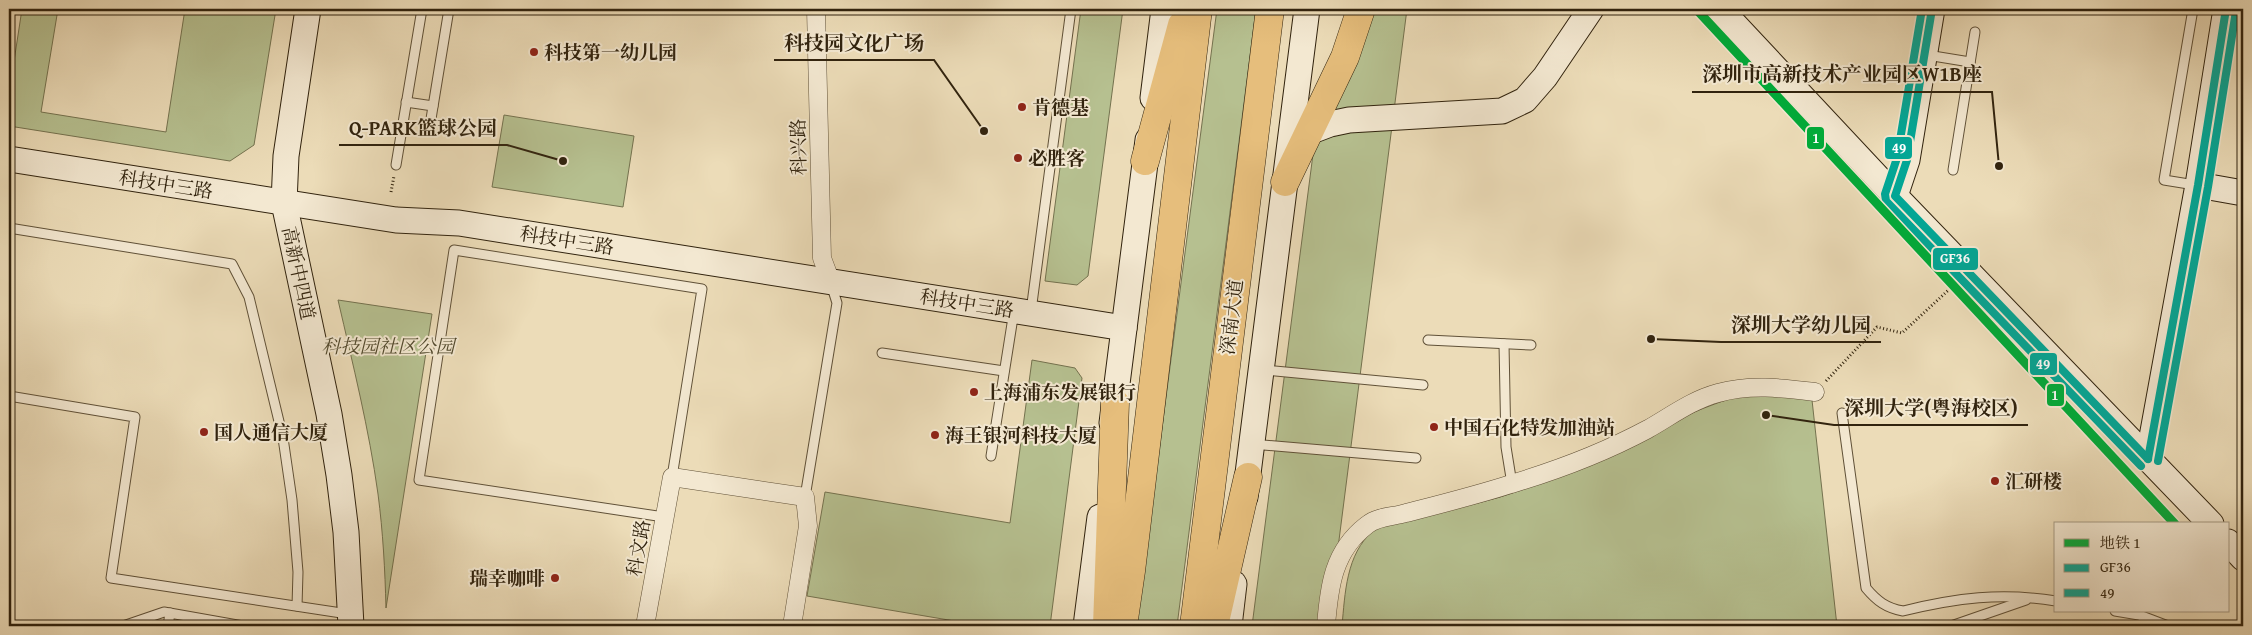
<svg xmlns="http://www.w3.org/2000/svg" width="2252" height="635" viewBox="0 0 2252 635" font-family="'Gentium Book Plus','Noto Serif SC',serif">
  <rect width="100%" height="100%" fill="#ecdcb8"/>
  <filter id="stains"><feTurbulence type="fractalNoise" baseFrequency=".004" numOctaves="4"/><feColorMatrix values="0 0 0 0 .2 0 0 0 0 .09 0 0 0 0 .02 0 0 0 .5 -.17"/></filter>
  <radialGradient id="worn" r=".72"><stop offset=".6" stop-color="#630" stop-opacity="0"/><stop offset="1" stop-color="#630" stop-opacity=".3"/></radialGradient>
  <g fill="#b6c090" stroke="#74724f">
    <path d="M22 9H58L41 112 166 132 185 9H276L254 145 230 161 9 126V94Z"/>
    <path d="M1081 9H1123L1088 276 1077 285 1045 281Z"/>
    <path d="M1217 9H1256L1177 626H1136Z"/>
    <path d="M1364 9H1407L1328 626H1252L1316 131Z"/>
    <path d="M504 115 634 136 623 207 492 187Z"/>
    <path d="M338 300 432 314 386 608C385 570 383 532 378 494 369 429 353 365 338 300Z"/>
    <path d="M1032 360 1075 368 1082 378 1050 626H984L807 596 825 492 1010 523Z"/>
    <path d="M1752 392 1812 400 1837 626H1342C1345 594 1346 554 1373 531 1387 519 1409 518 1426 514 1451 509 1476 504 1500 497 1588 471 1663 416 1752 392Z"/>
  </g>
  <g fill="none" stroke-linecap="round" stroke-linejoin="round">
    <defs>
      <g id="lane">
        <path d="M2193 9 2164 180 2195 185"/>
        <path d="M1927 55 1970 62"/>
        <path d="M406 102 433 106"/>
        <path d="M429 131 449 9"/>
        <path d="M396 165 422 9"/>
        <path d="M1953 170 1975 32"/>
        <path d="M9 228 232 264 249 297 283 438 292 500 298 572 297 606"/>
        <path d="M1031 311 1071 9"/>
        <path d="M1428 340 1531 345"/>
        <path d="M1504 344 1506 447 1512 484"/>
        <path d="M882 353 1004 371"/>
        <path d="M1264 370 1423 385"/>
        <path d="M9 396 135 417 111 578 348 614"/>
        <path d="M1842 413 1866 588C1877 601 1886 608 1903 611 1956 598 2001 592 2056 601"/>
        <path d="M1252 444 1416 458"/>
        <path d="M991 456 1014 311"/>
        <path d="M805 497 837 303 831 284"/>
        <path d="M664 517 419 480 454 250 702 289 672 477"/>
        <path d="M2115 611 2139 615 2168 626"/>
        <path d="M123 626 164 612 243 626"/>
        <path d="M168 626 170 613"/>
        <path d="M1951 626 2026 600"/>
      </g>
      <g id="street">
        <path d="M816 9 822 258 831 282"/>
        <path d="M645 626 672 477 805 497 808 526 792 626"/>
        <path d="M1326 626C1329 587 1333 551 1367 525 1378 516 1393 517 1406 513 1441 504 1477 495 1511 484 1558 470 1605 452 1648 429 1671 416 1692 400 1718 393 1751 384 1782 388 1815 392"/>
      </g>
      <g id="secondary">
        <path d="M308 9 286 156 284 203 329 414 339 475 346 532 351 626"/>
        <path d="M1720 9 1895 196 2211 524"/>
        <path d="M1153 98 1164 9"/>
        <path d="M1309 132 1330 124 1349 120 1502 111 1525 100 1545 77 1591 9"/>
        <path d="M9 159 396 220 459 223 1124 328"/>
        <path d="M2198 185 2243 193"/>
        <path d="M1895 196 1907 160 1932 9"/>
        <path d="M1112 423 1148 140"/>
        <path d="M2148 459 2198 185 2226 9"/>
        <path d="M1245 497 1307 9"/>
        <path d="M2228 542 2243 558"/>
        <path d="M1086 626 1100 517"/>
        <path d="M1229 626 1234 584"/>
      </g>
      <g id="primary">
        <path d="M1145 161 1182 25"/>
        <path d="M1285 182 1345 57 1361 9"/>
        <path d="M1107 626 1115 403"/>
        <path d="M1123 626 1131 571 1198 9"/>
        <path d="M1194 626 1270 9"/>
        <path d="M1214 626 1248 477"/>
      </g>
    </defs>
    <use href="#lane" stroke="#605138" stroke-width="11"/>
    <use href="#street" stroke="#605138" stroke-width="19"/>
    <use href="#secondary" stroke="#31230e" stroke-width="27"/>
    <use href="#primary" stroke="#31230e" stroke-width="29"/>
    <g stroke="#31230e" stroke-width="3" stroke-dasharray="1 2.5" stroke-linecap="butt">
      <path d="M391 192 394 176"/>
      <path d="M1826 381 1877 327 1902 333 1955 284"/>
    </g>
    <use href="#lane" stroke="#f3e8d1" stroke-width="9"/>
    <use href="#street" stroke="#f3e8d1" stroke-width="18"/>
    <use href="#secondary" stroke="#f3e8d1" stroke-width="25"/>
    <use href="#primary" stroke="#e6be7c" stroke-width="28"/>
    <defs>
      <g id="bus-1">
        <path d="M1932 9 1907 160 1895 196 2148 459"/>
        <path d="M2148 459 2198 185 2226 9"/>
      </g>
      <g id="bus-2">
        <path d="M1922 9 1897 158 1885 194 1886 201 2141 466"/>
        <path d="M2158 461 2208 187 2236 11"/>
      </g>
    </defs>
    <use href="#bus-1" stroke="#f3e8d1" stroke-width="11"/>
    <use href="#bus-2" stroke="#f3e8d1" stroke-width="11"/>
    <use href="#bus-1" stroke="#03a695" stroke-width="8"/>
    <use href="#bus-2" stroke="#03a695" stroke-width="8"/>
    <defs>
      <path id="metro-1" d="M1696 9 2175 524"/>
    </defs>
    <use href="#metro-1" stroke="#f3e8d1" stroke-width="12"/>
    <use href="#metro-1" stroke="#00ab39" stroke-width="9"/>
  </g>
  <g fill="#8f2418" stroke="#f3e8d1" stroke-width="2">
    <circle cx="534" cy="52" r="5"/>
    <circle cx="1022" cy="107" r="5"/>
    <circle cx="1018" cy="158" r="5"/>
    <circle cx="974" cy="392" r="5"/>
    <circle cx="1434" cy="427" r="5"/>
    <circle cx="204" cy="432" r="5"/>
    <circle cx="935" cy="435" r="5"/>
    <circle cx="1995" cy="481" r="5"/>
    <circle cx="555" cy="578" r="5"/>
  </g>
  <g text-anchor="middle" dominant-baseline="central" stroke-width="4" stroke-linejoin="round" paint-order="stroke">
    <g font-size="19" font-weight="bold" fill="#31230e" stroke="#f3e8d1" text-anchor="start">
      <text x="544" y="52">科技第一幼儿园</text>
      <text x="1032" y="107">肯德基</text>
      <text x="1028" y="158">必胜客</text>
      <text x="984" y="392">上海浦东发展银行</text>
      <text x="1444" y="427">中国石化特发加油站</text>
      <text x="214" y="432">国人通信大厦</text>
      <text x="945" y="435">海王银河科技大厦</text>
      <text x="2005" y="481">汇研楼</text>
      <text x="545" y="578" text-anchor="end">瑞幸咖啡</text>
    </g>
    <g font-size="19" fill="#31230e" stroke="#f3e8d1">
      <text transform="translate(798 147) rotate(-91)">科兴路</text>
      <text transform="translate(166 184) rotate(9)">科技中三路</text>
      <text transform="translate(567 240) rotate(9)">科技中三路</text>
      <text transform="translate(299 273) rotate(78)">高新中四道</text>
      <text transform="translate(967 303) rotate(9)">科技中三路</text>
      <text transform="translate(1231 317) rotate(-83)">深南大道</text>
      <text transform="translate(638 548) rotate(-80)">科文路</text>
    </g>
    <g font-size="19" font-style="italic" fill="#524a2e" stroke="#f3e8d1">
      <text x="388" y="346">科技园社区公园</text>
    </g>
  </g>
  <path fill="none" stroke="#31230e" stroke-width="2" d="M984 131L934 60H774M1999 166L1992 92H1692M563 161L507 145H339M1651 339L1721 342H1881M1766 415L1834 425H2028"/>
  <g fill="#31230e" stroke="#f3e8d1" stroke-width="2">
    <circle cx="984" cy="131" r="5"/>
    <circle cx="1999" cy="166" r="5"/>
    <circle cx="563" cy="161" r="5"/>
    <circle cx="1651" cy="339" r="5"/>
    <circle cx="1766" cy="415" r="5"/>
  </g>
  <g font-size="20" text-anchor="middle" font-weight="bold" fill="#31230e" stroke="#f3e8d1" stroke-width="4" stroke-linejoin="round" paint-order="stroke">
    <text x="854" y="50">科技园文化广场</text>
    <text x="1842" y="81">深圳市高新技术产业园区W1B座</text>
    <text x="423" y="135">Q-PARK篮球公园</text>
    <text x="1801" y="332">深圳大学幼儿园</text>
    <text x="1931" y="415">深圳大学(粤海校区)</text>
  </g>
  <g stroke="#f3e8d1" stroke-width="2">
    <rect x="1806" y="126" width="19" height="24" rx="5" fill="#00ab39"/>
    <rect x="1884" y="136" width="29" height="24" rx="5" fill="#03a695"/>
    <rect x="1932" y="247" width="47" height="24" rx="5" fill="#03a695"/>
    <rect x="2029" y="352" width="29" height="24" rx="5" fill="#03a695"/>
    <rect x="2046" y="383" width="19" height="24" rx="5" fill="#00ab39"/>
  </g>
  <g font-size="14" text-anchor="middle" font-weight="bold" fill="#fff">
    <text x="1816" y="143">1</text>
    <text x="1899" y="153">49</text>
    <text x="1955" y="263">GF36</text>
    <text x="2043" y="369">49</text>
    <text x="2055" y="400">1</text>
  </g>
  <rect width="2252" height="635" fill="none" stroke="#ecdcb8" stroke-width="30"/>
  <rect x="10" y="10" width="2232" height="615" fill="none" stroke="#31230e" stroke-width="2.5"/>
  <rect x="15" y="15" width="2222" height="605" fill="none" stroke="#31230e"/>
  <rect x="2054" y="522" width="175" height="90" fill="#f3e8d1" stroke="#a59983"/>
  <rect x="2064" y="539" width="25" height="8" fill="#00ab39" stroke="#a59983"/>
  <text x="2100" y="548" font-size="15" fill="#31230e">地铁 1</text>
  <rect x="2064" y="564" width="25" height="8" fill="#03a695" stroke="#a59983"/>
  <text x="2100" y="572" font-size="15" fill="#31230e">GF36</text>
  <rect x="2064" y="589" width="25" height="8" fill="#03a695" stroke="#a59983"/>
  <text x="2100" y="598" font-size="15" fill="#31230e">49</text>
  <rect width="100%" height="100%" filter="url(#stains)"/>
  <rect width="100%" height="100%" fill="url(#worn)"/>
</svg>
